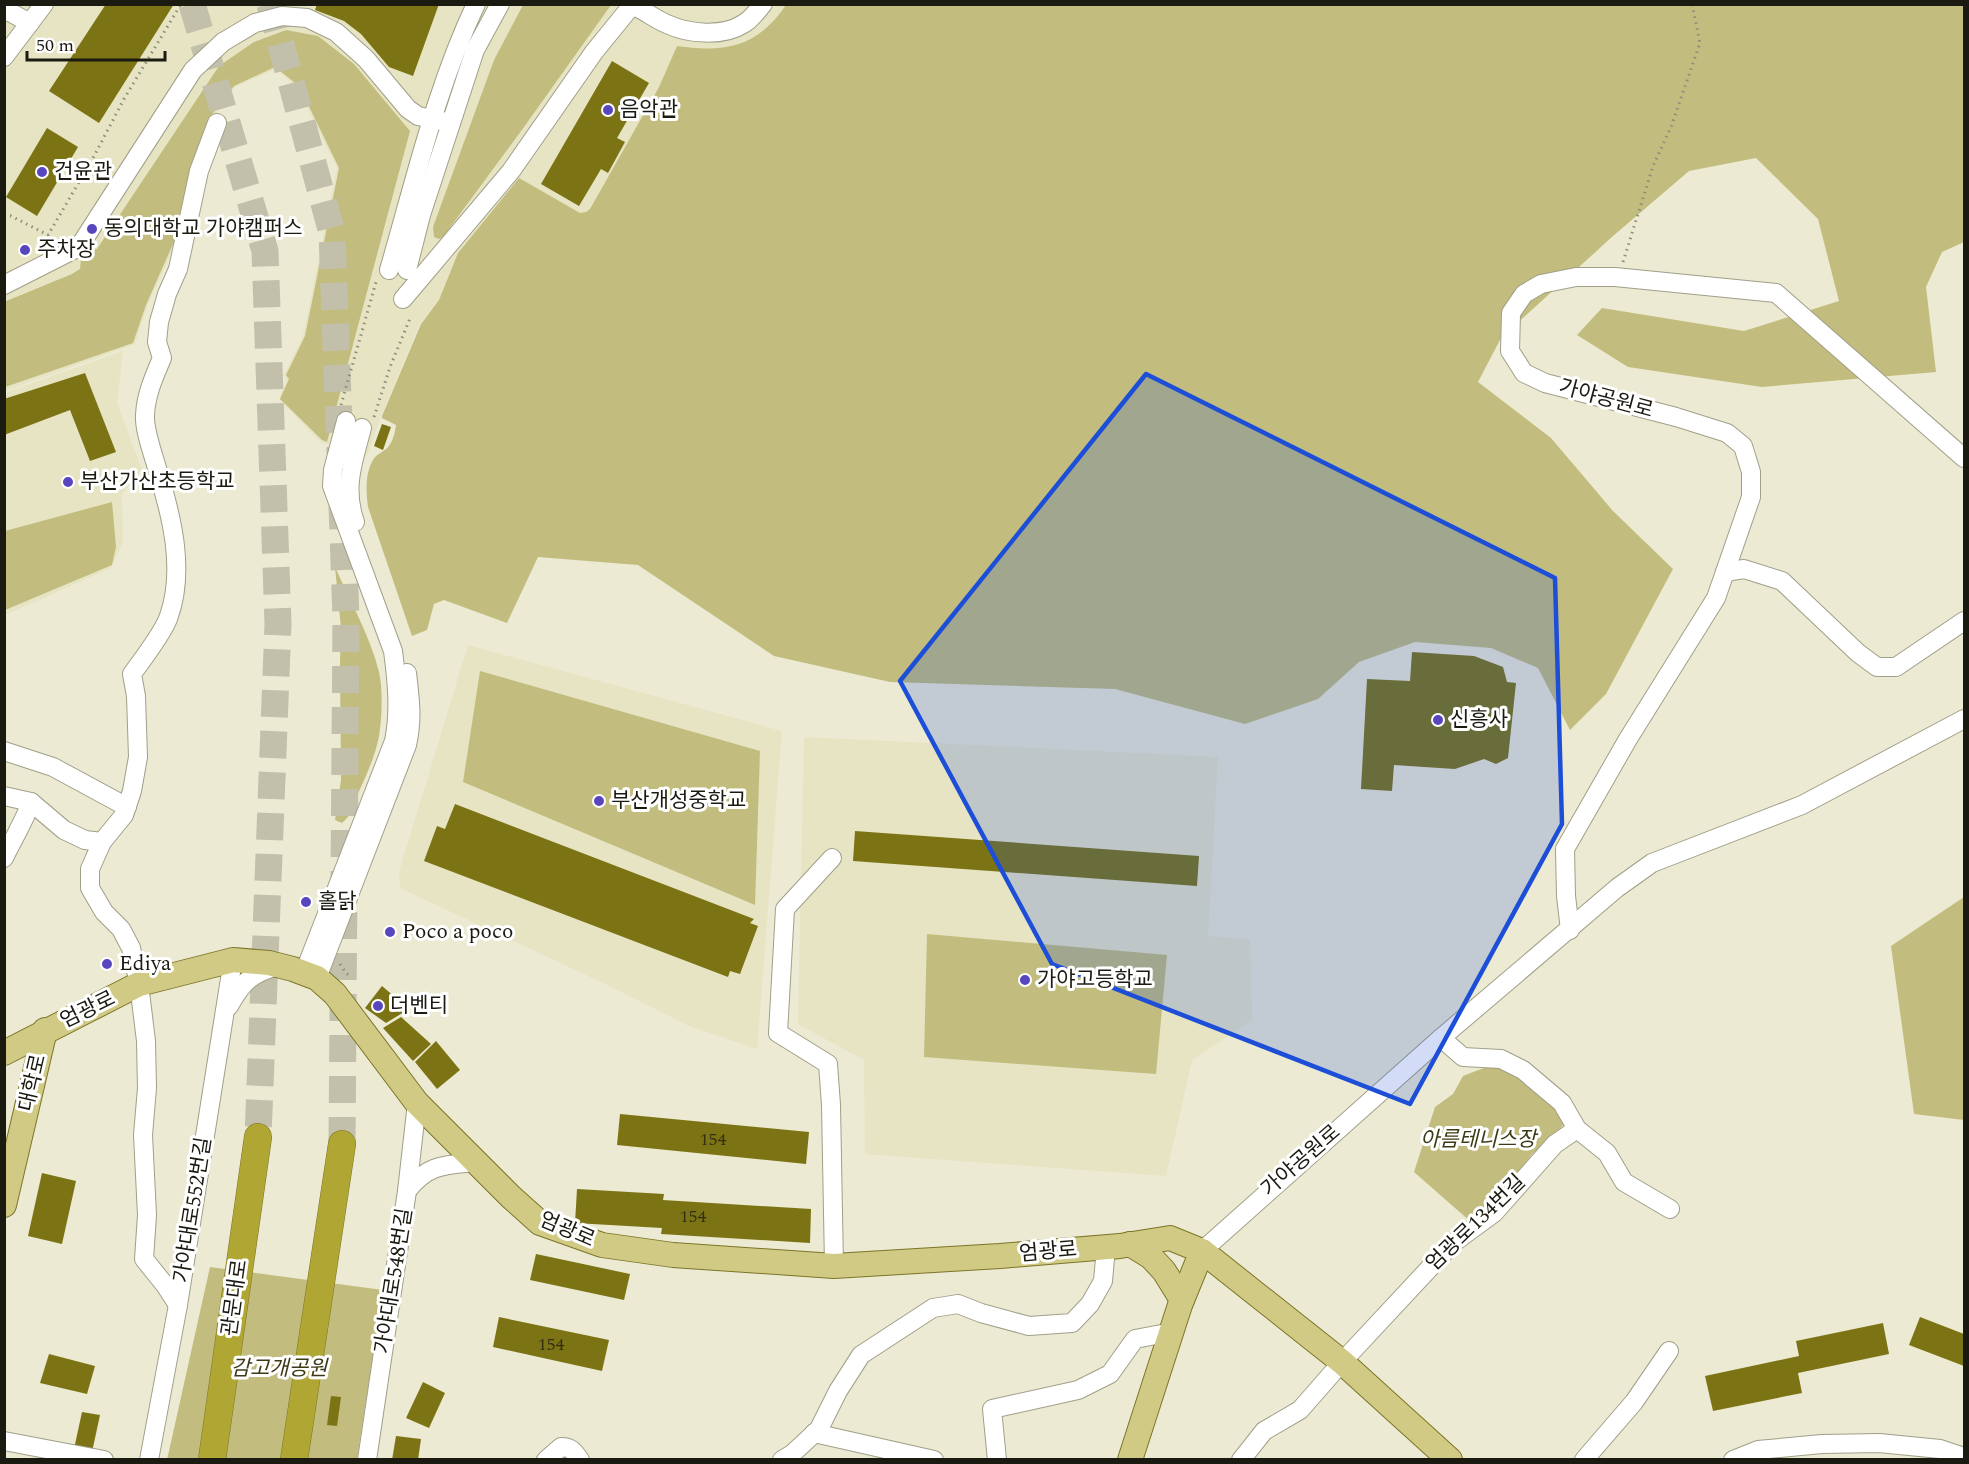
<svg xmlns="http://www.w3.org/2000/svg" width="1969" height="1464" viewBox="0 0 1969 1464" font-family="Spectral,'Noto Sans KR',serif">
  <rect width="100%" height="100%" fill="#ecead2"/>
  <g fill="#e6e4c3">
    <path d="M4 5H786L776 18 757 35 734 47 715 49 677 46 659 87 590 209 586 212 580 213 518 178 458 253 439 300 420 323 381 416 367 456 320 442 279 399 287 380 284 375 303 336 337 168 297 87 276 69 235 87 212 119 175 245 148 304 135 344 5 391Z"/>
    <path d="M123 351 117 403 142 470 122 494 123 542 111 568 5 615 4 393Z"/>
    <path d="M468 645 782 731 757 1049 689 1026 603 983 400 888 399 872Z"/>
    <path d="M804 737 1218 757 1208 936 1250 940 1252 1020 1192 1060 1166 1176 865 1154 864 1060 798 1024Z"/>
  </g>
  <g fill="#c2bd7e">
    <path d="M523 5H611L524 127 443 237 439 239 434 237 433 227 494 60Z"/>
    <path d="M786 5H1964V242L1942 252 1926 287 1936 372 1762 387 1628 367 1577 335 1602 308 1744 331 1839 301 1818 219 1756 158 1689 171 1613 236 1501 338 1478 382 1551 438 1613 511 1673 569 1606 694 1570 730 1538 668 1491 648 1415 642 1359 662 1318 699 1245 724 1115 689 890 682 774 656 638 565 538 557 507 623 444 600 434 604 427 630 412 636 368 507C366 492 365 473 373 460 376 454 384 452 388 447 393 441 395 433 396 425L382 418V416L421 324 439 300 458 253 519 178 580 213 586 212 590 209 659 87 677 46C726 53 757 47 786 5Z"/>
    <path d="M286 30 318 36 354 64 410 131 327 442 322 440 280 399 289 379 286 375 305 336 339 168 299 86 275 67 234 86 210 117 173 244 146 305 133 343 5 387 4 302 72 274 80 269 81 259 87 251 97 249 219 66 254 42Z"/>
    <path d="M112 502 116 547 112 565 5 610V531Z"/>
    <path d="M335 567C350 601 370 636 379 672 383 689 382 719 379 736 374 764 358 791 348 817L342 823 335 820 341 780 340 662 341 628Z"/>
    <path d="M480 671 760 751 755 905 463 782Z"/>
    <path d="M1964 897V1120L1914 1114 1891 946Z"/>
    <path d="M927 934 1167 955 1156 1074 924 1057Z"/>
    <path d="M1489 1066H1503L1555 1105 1565 1123 1540 1150 1533 1153 1493 1204 1471 1222 1414 1172 1435 1107 1453 1094 1463 1076Z"/>
    <path d="M210 1267 383 1290 357 1459 167 1460Z"/>
  </g>
  <g fill="#7c7314">
    <path d="M106 4H174L99 123 49 91Z"/>
    <path d="M317 4H439L413 76 389 67 361 34 344 21 315 10Z"/>
    <path d="M612 61 649 83 617 138 625 142 608 173 601 169 579 206 541 184Z"/>
    <path d="M47 128 78 147 37 216 6 197Z"/>
    <path d="M85 373 116 452 90 461 70 410 4 435V399Z"/>
    <path d="M382 424 391 427 383 450 374 446Z"/>
    <path d="M1412 652 1474 656 1503 667 1507 682 1516 683 1508 758 1496 764 1484 759 1455 769 1394 765 1392 791 1361 789 1367 679 1410 681Z"/>
    <path d="M455 804 754 919 750 923 758 926 740 974 730 971 728 977 424 861 437 826 445 829Z"/>
    <path d="M855 831 1199 856 1197 886 853 861Z"/>
    <path d="M382 986 409 1009 386 1023 365 1008Z"/>
    <path d="M401 1017 431 1044 413 1061 383 1028Z"/>
    <path d="M436 1041 460 1070 437 1089 415 1062Z"/>
    <path d="M620 1114 809 1132 806 1164 617 1145Z"/>
    <path d="M42 1173 76 1181 62 1244 28 1236Z"/>
    <path d="M577 1189 664 1194 663 1200 811 1209 810 1243 661 1234 662 1228 575 1223Z"/>
    <path d="M536 1254 630 1274 624 1300 530 1280Z"/>
    <path d="M499 1317 609 1340 602 1371 493 1347Z"/>
    <path d="M1920 1317 1964 1334V1366L1909 1345Z"/>
    <path d="M1883 1323 1889 1354 1798 1373 1802 1393 1713 1411 1705 1376 1799 1356 1796 1341Z"/>
    <path d="M49 1354 95 1366 87 1394 40 1383Z"/>
    <path d="M423 1382 445 1393 429 1428 406 1418Z"/>
    <path d="M331 1396 341 1397 337 1426 327 1425Z"/>
    <path d="M82 1412 100 1415 92 1452 74 1449Z"/>
    <path d="M396 1436 421 1439 418 1460H392Z"/>
  </g>
  <g fill="none" stroke-linecap="round" stroke-linejoin="round">
    <g stroke="#c2c0ab" stroke-width="27" stroke-dasharray="27 14" stroke-linecap="butt">
      <path d="M192 4 265 251 278 624 258 1137"/>
      <path d="M270 4 332 233 340 453"/>
      <path d="M342 1144 346 619 342 506"/>
    </g>
    <defs>
      <g id="minor">
        <path d="M4 9 30 23"/>
        <path d="M4 57 44 4"/>
        <path d="M389 270C415 181 436 88 476 4"/>
        <path d="M407 270 421 215 475 50 500 4"/>
        <path d="M4 285 79 247 193 70 223 42 255 23 282 16 307 18 336 32 366 59 408 109 418 116 451 123"/>
        <path d="M403 299 511 171 594 52 629 9 633 7 638 8C648 13 657 20 667 24 688 34 723 37 743 24 751 20 757 11 763 4"/>
        <path d="M355 522C343 488 353 462 362 428"/>
        <path d="M1725 572 1744 569 1782 581 1858 653 1877 667H1896L1964 621"/>
        <path d="M4 751 53 767 127 807"/>
        <path d="M4 796 31 802 64 830 85 840 102 842"/>
        <path d="M4 858C13 839 24 822 31 802"/>
        <path d="M832 858 785 909 778 1033 828 1064 831 1105 834 1266"/>
        <path d="M1570 930 1566 896 1565 849 1628 739 1716 598 1751 497V472L1743 446 1727 433 1676 417 1545 383 1524 373 1510 351 1511 313 1524 294 1541 284 1576 277H1615L1776 293 1964 458"/>
        <path d="M304 973 394 741C400 711 397 681 393 651L332 486 333 470 346 421"/>
        <path d="M317 978 407 745C413 719 410 699 407 673"/>
        <path d="M229 1006C243 981 251 974 277 966"/>
        <path d="M1441 1038 1463 1057 1501 1059 1523 1070 1562 1103 1577 1129 1607 1153 1624 1182 1670 1209"/>
        <path d="M407 1191C427 1164 445 1165 476 1162"/>
        <path d="M1202 1251 1441 1038 1617 888 1652 863 1802 805 1964 719"/>
        <path d="M178 1305 165 1285 144 1259 147 1215 143 1135 147 1088 146 1041 139 984 131 948 121 929 104 912 90 888V869L102 842 124 815 132 791 138 757 136 696 132 674C142 660 164 632 169 616 185 570 172 517 158 472 154 456 144 431 145 415 146 394 154 377 162 358L157 342 159 322 167 294 178 269 199 171 217 123"/>
        <path d="M814 1433 934 1460"/>
        <path d="M4 1441 104 1460"/>
        <path d="M149 1460 178 1305 233 960"/>
        <path d="M367 1460 407 1191 417 1103"/>
        <path d="M546 1460 561 1447C571 1447 574 1451 580 1460"/>
        <path d="M782 1460 792 1454 819 1429 838 1391 861 1355 933 1308 958 1304 981 1313 1029 1326 1072 1323 1090 1304 1103 1281 1106 1247"/>
        <path d="M997 1460 992 1409 1078 1390 1110 1374 1135 1339 1172 1332"/>
        <path d="M1241 1460 1264 1431 1300 1410 1342 1362 1453 1243 1494 1213 1555 1144 1577 1129"/>
        <path d="M1584 1460 1634 1402 1669 1351"/>
        <path d="M1733 1460 1758 1450 1822 1444 1879 1443 1940 1449 1964 1457"/>
      </g>
      <g id="major">
        <path d="M4 1053 139 984 233 960 269 963 293 969 317 978 335 994 417 1103 511 1197 540 1223 602 1245 673 1255 834 1266 1000 1256 1120 1246 1170 1238 1202 1251 1342 1362 1450 1460"/>
        <path d="M4 1205 45 1030"/>
        <path d="M1130 1244 1151 1257 1164 1271 1182 1300"/>
        <path d="M1130 1460 1180 1305 1202 1251"/>
      </g>
      <g id="highway">
        <path d="M212 1460 258 1137"/>
        <path d="M294 1460 342 1144"/>
      </g>
    </defs>
    <use href="#minor" stroke="#a09f88" stroke-width="20"/>
    <use href="#major" stroke="#7c7528" stroke-width="26"/>
    <use href="#highway" stroke="#7c7528" stroke-width="28"/>
    <g stroke="#8e8c7b" stroke-width="3" stroke-dasharray="1.5 4.5" stroke-linecap="butt">
      <path d="M4 215 11 216 48 235 92 160 124 99 181 4"/>
      <path d="M1623 262 1653 166 1671 127 1700 43 1692 4"/>
      <path d="M341 405 376 282"/>
      <path d="M374 417 390 367 411 316"/>
      <path d="M340 964 346 973 351 977"/>
    </g>
    <use href="#minor" stroke="#fff" stroke-width="18"/>
    <use href="#major" stroke="#d0ca85" stroke-width="24"/>
    <use href="#highway" stroke="#b0a634" stroke-width="27"/>
  </g>
  <path fill="#1d4ed8" fill-opacity="0.2" stroke="#1d4ed8" stroke-width="4.5" stroke-linejoin="round" d="M1146 374 1555 578 1562 824 1410 1104 1052 964 900 681Z"/>
  <g fill="#5846be" stroke="#fff" stroke-width="2">
    <circle cx="608" cy="110" r="6"/>
    <circle cx="42" cy="172" r="6"/>
    <circle cx="92" cy="229" r="6"/>
    <circle cx="25" cy="250" r="6"/>
    <circle cx="68" cy="482" r="6"/>
    <circle cx="1438" cy="720" r="6"/>
    <circle cx="599" cy="801" r="6"/>
    <circle cx="306" cy="902" r="6"/>
    <circle cx="390" cy="932" r="6"/>
    <circle cx="107" cy="964" r="6"/>
    <circle cx="1025" cy="980" r="6"/>
    <circle cx="378" cy="1006" r="6"/>
  </g>
  <g text-anchor="middle" dominant-baseline="central" stroke-width="6" stroke-linejoin="round" paint-order="stroke">
    <g font-size="18" fill="#333012">
      <text x="713" y="1139">154</text>
      <text x="693" y="1216">154</text>
      <text x="551" y="1344">154</text>
    </g>
    <g font-size="21" fill="#1b1a11" stroke="#fff" text-anchor="start">
      <text x="620" y="110">음악관</text>
      <text x="54" y="172">건윤관</text>
      <text x="104" y="229">동의대학교 가야캠퍼스</text>
      <text x="37" y="250">주차장</text>
      <text x="80" y="482">부산가산초등학교</text>
      <text x="1450" y="720">신흥사</text>
      <text x="611" y="801">부산개성중학교</text>
      <text x="318" y="902">홀닭</text>
      <text x="402" y="932">Poco a poco</text>
      <text x="119" y="964">Ediya</text>
      <text x="1037" y="980">가야고등학교</text>
      <text x="390" y="1006">더벤티</text>
    </g>
    <g font-size="21" fill="#1b1a11" stroke="#fff">
      <text transform="translate(1606 399) rotate(15)">가야공원로</text>
      <text transform="translate(88 1010) rotate(-26)">엄광로</text>
      <text transform="translate(33 1083) rotate(-77)">대학로</text>
      <text transform="translate(1301 1161) rotate(-41)">가야공원로</text>
      <text transform="translate(193 1210) rotate(-81)">가야대로552번길</text>
      <text transform="translate(1476 1223) rotate(-44)">엄광로134번길</text>
      <text transform="translate(567 1230) rotate(23)">엄광로</text>
      <text transform="translate(1048 1252) rotate(-5)">엄광로</text>
      <text transform="translate(394 1281) rotate(-81)">가야대로548번길</text>
      <text transform="translate(235 1298) rotate(-82)">관문대로</text>
    </g>
    <g font-size="21" font-style="italic" fill="#3e3a15" stroke="#fff">
      <text x="1478" y="1140">아름테니스장</text>
      <text x="279" y="1369">감고개공원</text>
    </g>
  </g>
  <rect width="1969" height="1464" fill="none" stroke="#1b1a11" stroke-width="12"/>
  <path d="M27 51v9h138v-9" fill="none" stroke="#1b1a11" stroke-width="3"/>
  <text x="36" y="51" font-size="18" fill="#1b1a11" stroke="#ffffff" stroke-width="4.5" paint-order="stroke">50 m</text>
</svg>
